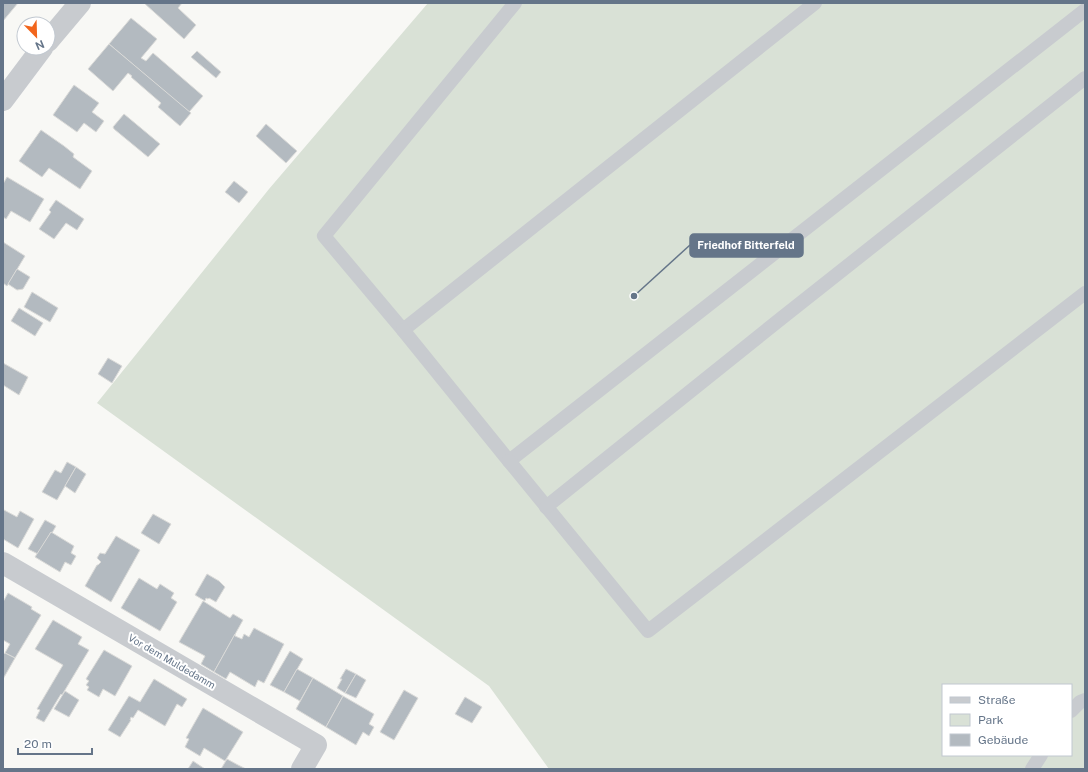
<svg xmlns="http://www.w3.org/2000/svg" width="1088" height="772" viewBox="0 0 1088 772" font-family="'Public Sans',sans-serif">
  <rect width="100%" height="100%" fill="#f8f8f5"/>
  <path fill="#d9e1d6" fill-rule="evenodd" d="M428 3H1085V769H549L489 686 97 403 269 189ZM943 685H1071V755H943Z"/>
  <g fill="#b3bac0" stroke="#dadad8">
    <path d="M3 3H18L3 21Z"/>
    <path d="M144 3H182L178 8 196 25 184 39Z"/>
    <path d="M131 18 157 39 141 58 146 61 153 53 203 96 189 112 109 44Z"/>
    <path d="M109 44 191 113 180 126 158 107 161 103 131 77 132 76 128 73 113 91 88 69Z"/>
    <path d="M197 51 221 72 216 78 191 57Z"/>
    <path d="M74 85 99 103 92 112 104 121 96 132 84 123 77 132 53 115Z"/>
    <path d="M124 114 160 144 148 157 114 129 113 127Z"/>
    <path d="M266 124 297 151 286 163 256 136Z"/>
    <path d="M41 130 64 146 74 154 73 157 92 171 80 189 49 168 42 177 19 161Z"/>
    <path d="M7 177 44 199 30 222 11 211 6 219 3 217V184Z"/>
    <path d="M234 181 248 192 239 203 225 192Z"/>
    <path d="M56 200 84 219 77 230 66 223 54 239 39 229 51 212 49 210Z"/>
    <path d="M3 242 25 256 7 286 3 283Z"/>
    <path d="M17 269 30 277 23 289 17 290 8 284Z"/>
    <path d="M32 292 58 308 50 322 24 307Z"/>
    <path d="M19 308 43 323 35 336 11 321Z"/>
    <path d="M108 358 122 366 112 383 98 374Z"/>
    <path d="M3 363 28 377 19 395 3 385Z"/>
    <path d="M67 462 76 467 57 500 42 492 55 470 61 473Z"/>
    <path d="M76 467 86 474 75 493 65 486Z"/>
    <path d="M4 510 17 517 20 511 34 519 18 548 3 539V513Z"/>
    <path d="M153 514 171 524 159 544 141 533Z"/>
    <path d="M45 520 56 526 52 533 51 532 38 554 28 549Z"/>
    <path d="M51 532 74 546 71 553 76 556 71 565 65 562 60 572 35 557Z"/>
    <path d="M116 536 140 550 111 602 85 586 97 565H98L101 562 97 558 100 553 105 554Z"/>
    <path d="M207 574 219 581 225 587 216 602 209 598 208 599 206 598 205 601 195 595Z"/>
    <path d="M139 578 157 589 160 584 174 593 171 598 177 602 160 631 121 608Z"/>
    <path d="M8 593 32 607 31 609 41 615 15 658 5 653 10 644 3 640V602Z"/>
    <path d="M203 601 230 618 233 614 243 620 214 672 201 664 205 656 179 642Z"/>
    <path d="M53 620 82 637 78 644 89 650 62 695 61 694 44 722 36 718 40 710 37 709 63 665 35 649Z"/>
    <path d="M254 628 284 644 264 683 258 680 255 687 230 672 226 679 214 672 235 634V636L242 639 244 634 249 637Z"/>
    <path d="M104 650 132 666 115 696 103 689 99 697 87 690 89 687 86 685 89 681 86 679Z"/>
    <path d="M290 651 303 659 284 692 270 685Z"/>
    <path d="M5 653 15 658 3 679V655Z"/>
    <path d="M297 669 313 678 300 701 284 692Z"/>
    <path d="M346 669 356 674 345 693 337 688 342 679H340Z"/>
    <path d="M356 674 366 680 356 698 345 693Z"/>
    <path d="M313 678 343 696 326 727 296 709Z"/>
    <path d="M154 679 187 699 182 707 177 704 165 726 138 710 133 718 131 717 130 720H131L120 737 108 730 129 696 140 702Z"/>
    <path d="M404 690 418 698 394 740 380 732Z"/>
    <path d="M65 691 79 700 69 717 54 709Z"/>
    <path d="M343 696 374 714 369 724 374 727 369 736 363 732 356 745 326 727Z"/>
    <path d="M465 697 482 707 472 723 455 714Z"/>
    <path d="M203 708 243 732 225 761 204 748 200 756 185 747 189 739 186 738Z"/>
    <path d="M227 759 238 765 246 769H221Z"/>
    <path d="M193 761 205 769H188Z"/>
  </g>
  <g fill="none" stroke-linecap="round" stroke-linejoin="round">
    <g stroke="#c8cbcf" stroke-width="14">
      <path d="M515 3 324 236 403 330 815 3"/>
      <path d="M403 330 509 461 1085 10"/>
      <path d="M509 461 648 631 1085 293"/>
      <path d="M546 507 783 317 1085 78"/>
      <path d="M1071 711 1080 702 1085 700"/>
      <path d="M1032 769 1041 755"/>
    </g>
    <g stroke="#c8cbcf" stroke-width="22">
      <path d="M48 41 80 3"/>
      <path d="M3 100 42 48"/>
      <path d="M3 563 316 745 302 769"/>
    </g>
  </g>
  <g text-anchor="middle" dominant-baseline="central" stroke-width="4" stroke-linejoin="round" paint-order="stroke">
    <g font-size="10" fill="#657589" stroke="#fff">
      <text transform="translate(172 661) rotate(30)">Vor dem Muldedamm</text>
    </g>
  </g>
  <path fill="none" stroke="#657589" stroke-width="1.5" d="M634 296L690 245"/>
  <circle fill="#657589" stroke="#fff" stroke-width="1.5" cx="634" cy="296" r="4"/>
  <rect fill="#657589" stroke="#657589" stroke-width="1.5" x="690" y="234" width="113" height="23" rx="4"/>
  <g font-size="11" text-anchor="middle" font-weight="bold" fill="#fff">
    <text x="746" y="249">Friedhof Bitterfeld</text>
  </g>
  <rect width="1088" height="772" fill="none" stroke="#657589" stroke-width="8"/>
  <rect x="942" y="684" width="130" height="72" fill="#ffffff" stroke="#c1c8d0"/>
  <rect x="950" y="697" width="20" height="6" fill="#c8cbcf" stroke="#c1c8d0"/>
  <text x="978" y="704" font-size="12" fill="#657589">Straße</text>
  <rect x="950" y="714" width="20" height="12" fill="#d9e1d6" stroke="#c1c8d0"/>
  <text x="978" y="724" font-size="12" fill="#657589">Park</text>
  <rect x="950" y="734" width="20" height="12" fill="#b3bac0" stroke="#c1c8d0"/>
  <text x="978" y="744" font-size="12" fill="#657589">Gebäude</text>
  <g transform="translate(36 36) rotate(157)"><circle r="19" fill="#ffffff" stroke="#c1c8d0"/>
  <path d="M0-3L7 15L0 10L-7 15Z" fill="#f2651c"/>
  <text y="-6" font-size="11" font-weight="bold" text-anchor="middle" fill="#657589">N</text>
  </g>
  <path d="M18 748v6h74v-6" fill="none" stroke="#657589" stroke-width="2"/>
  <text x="24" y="748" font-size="12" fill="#657589" stroke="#ffffff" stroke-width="3" paint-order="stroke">20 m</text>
</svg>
